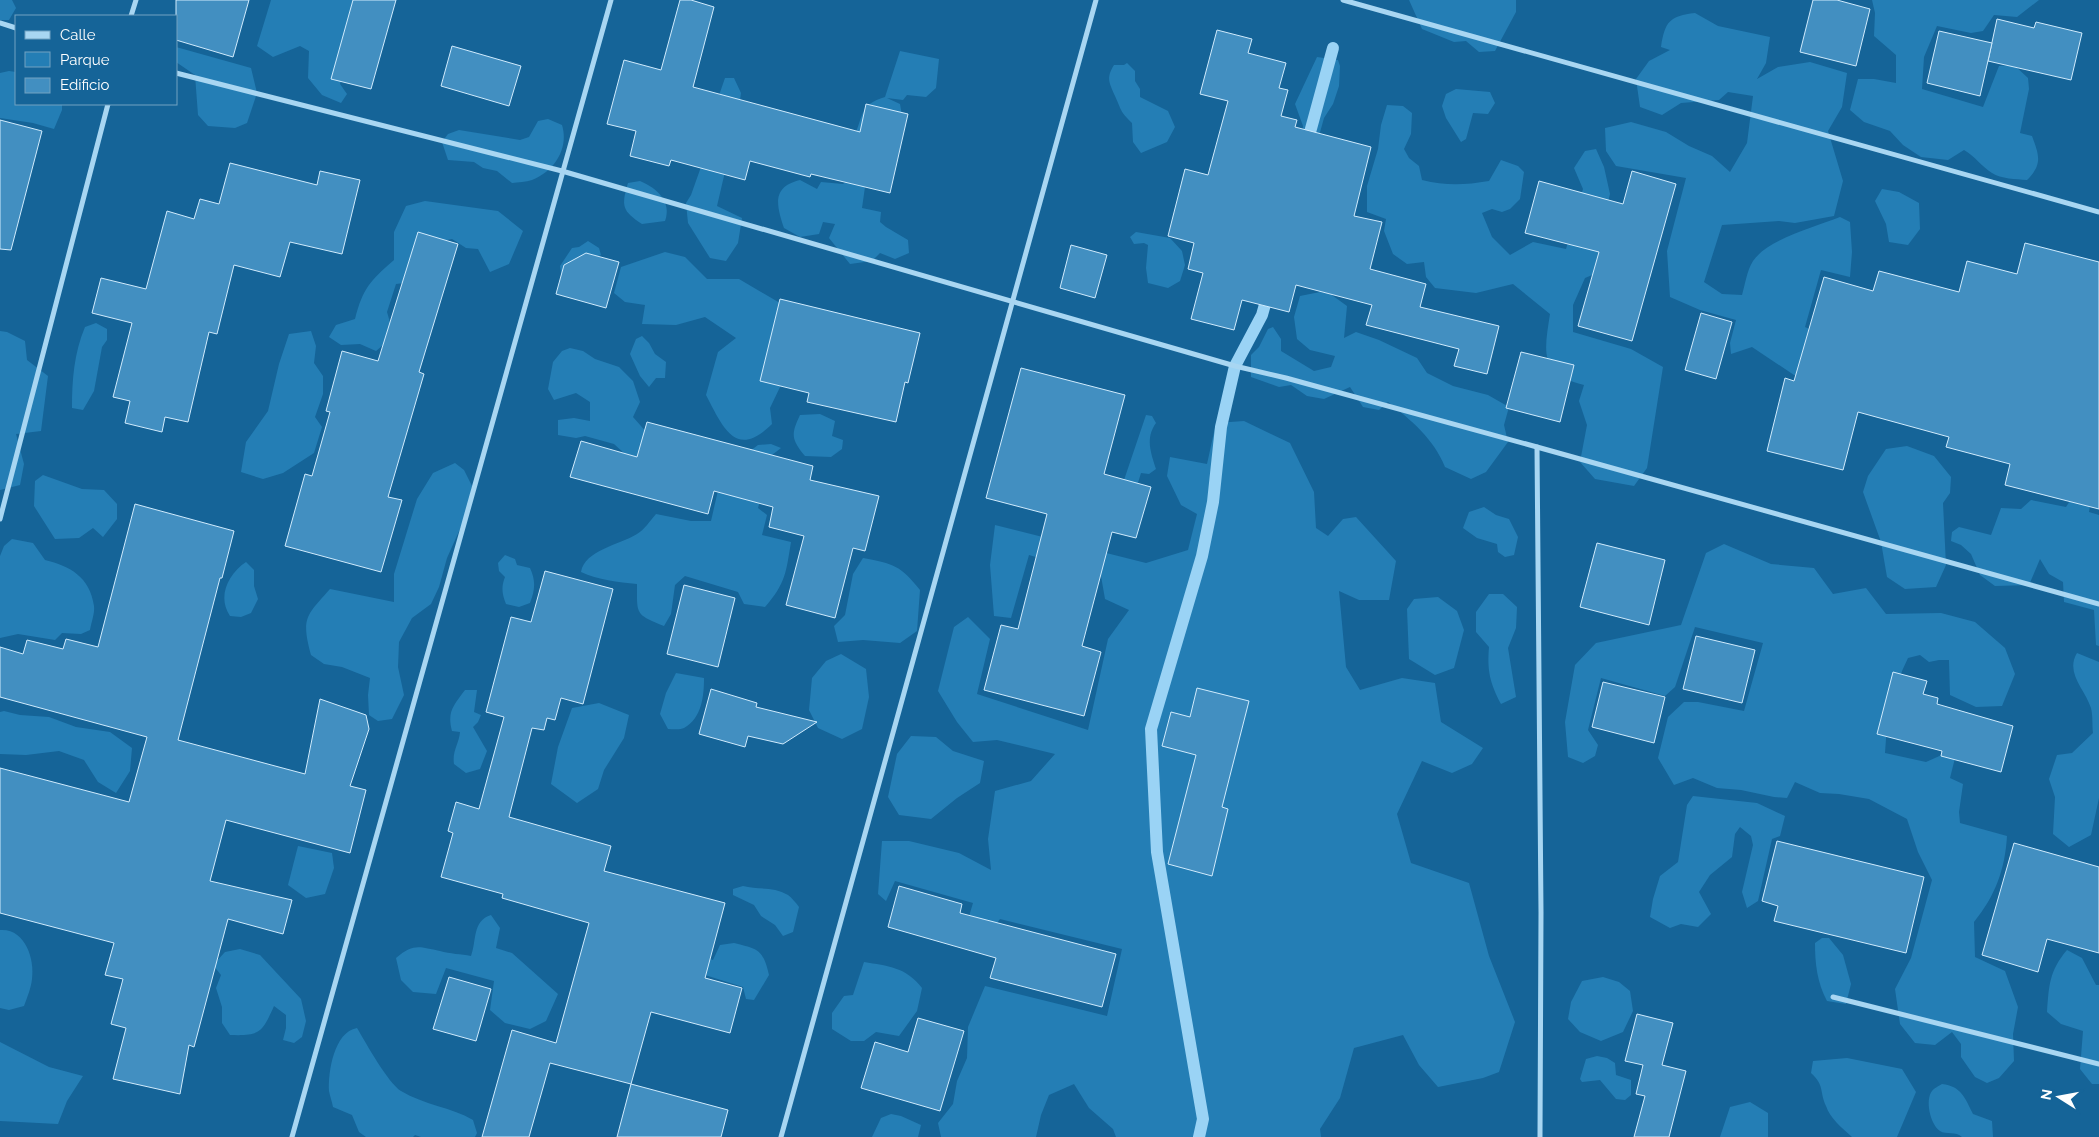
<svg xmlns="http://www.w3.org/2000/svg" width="2099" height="1137" viewBox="0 0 2099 1137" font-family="Raleway,sans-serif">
  <rect width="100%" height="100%" fill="#156498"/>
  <g fill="#247eb5">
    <path d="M0 0H12L16 8 9 20H0Z"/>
    <path d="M271 0H365L340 84 347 94 341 103 322 95 308 78 309 51 300 46 273 57 257 46Z"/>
    <path d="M1409 0H1516V12L1495 51 1479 52 1466 41 1454 42 1422 29Z"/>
    <path d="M1872 0H2039L2017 17 1994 15 1983 31 1971 33 1937 26 1924 57 1922 89 1983 107 1999 66 2014 65 2028 78 2029 89 2020 133 2032 136C2039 155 2043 164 2027 180 2016 179 2001 179 1992 173 1982 167 1976 157 1964 150L1948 160 1921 157 1903 145 1890 131 1864 122 1850 110 1858 79H1874L1896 83V55L1874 36 1875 13Z"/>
    <path d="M1695 13 1718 26 1770 37 1766 63 1757 79 1778 67 1810 62 1847 73 1842 107 1828 131 1843 181 1834 216 1795 223 1779 221 1722 225 1704 282 1722 294 1742 295C1745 285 1747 270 1753 261 1768 239 1815 227 1840 217L1850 222 1852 252 1850 277 1821 270 1805 327 1834 340 1822 380 1794 375 1752 347 1731 354 1730 343 1736 320 1700 310 1670 297 1667 251 1686 178 1616 166 1606 151 1605 128 1631 122 1666 132 1689 146 1712 156 1730 172 1747 143 1753 96 1728 92 1719 100 1681 103 1662 115 1640 107 1636 79 1649 61 1670 50 1661 47C1665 21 1670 16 1695 13Z"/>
    <path d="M176 47 251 68 257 93 247 123 235 128 208 126 198 115 195 75 176 62Z"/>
    <path d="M900 51 939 59 936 88 926 97 907 95 903 100 887 98 900 104 902 115 854 137C864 115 859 105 885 97Z"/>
    <path d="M1317 57 1338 60 1340 66 1339 86 1333 104 1324 118 1317 143 1301 145 1303 126 1295 104Z"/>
    <path d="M1127 63 1135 71V81L1140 89V97L1168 111 1175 127 1167 142 1141 153 1133 142 1132 123C1119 110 1122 111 1115 96 1109 82 1106 78 1114 65H1124Z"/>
    <path d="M9 71 16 72V104H62V110L54 129 33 123 0 118V73Z"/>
    <path d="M725 78H734L741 93 738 116 717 206 742 218 738 243 726 261 710 258 688 223 686 203 691 195 707 150 716 104Z"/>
    <path d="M1456 89 1490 92 1495 103 1488 114 1473 113 1466 139 1461 142 1446 118 1442 106 1446 94Z"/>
    <path d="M1387 105 1403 106 1412 113 1411 134 1404 149 1409 158 1419 166 1422 180C1446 186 1465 185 1489 181L1501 160 1518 166 1524 172 1520 199 1510 209 1502 212 1492 209 1482 213 1492 237 1510 255 1533 242 1566 249 1583 189 1574 168 1585 151 1596 149 1604 167 1610 194 1603 223 1597 273 1585 278 1573 305V332L1631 349 1663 367 1647 468 1634 486 1595 479 1580 462 1587 425 1579 401 1584 385C1539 374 1544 353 1550 314L1513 284 1476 293 1435 288 1426 277 1424 262 1407 264 1393 254 1384 231 1386 219 1367 212V186L1378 149 1381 125Z"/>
    <path d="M548 119 562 125C569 148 555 171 532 180 526 182 518 182 512 183L497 171 483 168 474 162 448 160 442 142 448 134 459 130 520 140 529 137 538 121Z"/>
    <path d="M853 177 865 187 862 208 881 212 880 222 886 227 908 240 909 253 895 259 880 253 872 261 850 264 829 238 835 224 823 222 819 234 800 237 784 228C776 204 772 187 800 180L817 189 821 182 843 184Z"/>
    <path d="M640 181C657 188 672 202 665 221L642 224C622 211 621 206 628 183Z"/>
    <path d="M1882 189 1899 192 1919 203 1920 229 1908 245 1889 242 1886 224 1875 201Z"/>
    <path d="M425 201 498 211 523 231 509 264 490 272 478 249 466 248 452 239 431 243 412 282 396 284 387 312 394 336 376 351 360 344 341 345 329 337 336 325 355 319C363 288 370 281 394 260V232L406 206Z"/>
    <path d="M1136 232 1170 238 1182 251 1185 265 1180 281 1168 288 1148 283 1146 268 1148 245 1144 243 1134 244 1130 237Z"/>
    <path d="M588 241 599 248 601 255 591 259 563 285 560 266 572 248 579 247Z"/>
    <path d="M665 252 685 257 707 279H739L780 303 781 385 770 408 772 424C735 461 722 425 706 395L718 352 736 338 705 317 676 325 642 324 645 305 625 302 614 293 621 267Z"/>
    <path d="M1320 292 1329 293 1347 306 1344 338 1356 332 1379 340 1417 358 1427 373 1453 386 1488 395 1509 407 1504 425 1508 442 1486 472 1471 479 1445 467C1434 439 1411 420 1388 402L1379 410 1363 407 1350 387 1324 399 1307 396 1291 385 1279 387 1251 377V355L1259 347 1268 329 1273 327 1281 339V351L1314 371 1331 367 1335 356 1310 350 1297 339 1294 317 1300 296Z"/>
    <path d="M96 323 107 329V340L102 347 94 391 83 410 72 408C72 380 74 353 85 327Z"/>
    <path d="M0 331 7 332 25 341 27 360 48 376 41 431 16 434 24 464 20 485 0 490Z"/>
    <path d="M311 331 316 346 314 363 323 376V394L315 417 322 427 314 453 283 473 263 479 241 472 246 442 268 411 279 364 289 334Z"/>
    <path d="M642 336 649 343 655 354 666 362 665 378H656L649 387 640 376 630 354 636 339Z"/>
    <path d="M570 348 583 351 595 359 619 367 633 381 640 402 633 417 648 434 642 459 625 454 614 444 585 436 576 438 558 435V420L574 418 590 421V402L576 393 554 400 548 389 553 362 562 351Z"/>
    <path d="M820 414 835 421 832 436 843 440 842 449 831 457 805 456C791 439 791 434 800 415Z"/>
    <path d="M1146 415 1152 416 1156 423C1145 438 1151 453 1156 469L1149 474 1141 473 1137 486 1124 480Z"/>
    <path d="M1244 421 1290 443 1314 492 1316 528 1328 536 1343 519 1356 517 1396 561 1389 600H1359L1339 591 1346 667 1360 690 1402 678 1435 683 1441 722 1483 748 1472 764 1452 773 1422 761 1397 814 1411 863 1469 883 1489 956 1515 1022 1499 1072 1483 1078 1438 1087 1419 1065 1403 1035 1354 1048 1340 1098 1320 1129 1321 1137H1116L1113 1129 1089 1108 1074 1084 1049 1095 1041 1115 1036 1137H941L938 1123 953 1104 957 1081 967 1058 968 1027 985 986 1107 1016 1122 949 1000 919 992 930 967 923 973 903 895 881 886 901 878 894 882 841H909L959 853 991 870 988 839 995 791 1031 781 1055 754 997 740 973 742 957 722 938 691 954 627 968 617 990 639 977 694 1088 730 1108 639 1129 610 1105 599 1101 576 1029 555 1011 618 994 616 990 565 995 525 1146 563 1188 550 1197 514 1181 505 1167 476 1170 457 1207 464 1216 423Z"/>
    <path d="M771 444 781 448 772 455 758 508 767 515 762 535 791 542C786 572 786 583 765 607L744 604 738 592 685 576 675 585 671 614 664 626C635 614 637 615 637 584 618 582 598 580 581 572 585 550 619 545 637 534 644 530 650 521 656 514L691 521H711L725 460 746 454 758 445Z"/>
    <path d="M1907 446 1934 456 1951 477 1950 493 1943 503 1946 565 1936 587 1905 589 1887 577 1881 542 1863 492 1868 476 1886 449Z"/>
    <path d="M455 463 464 470 472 486 468 511 447 558 439 587 431 604 412 618 399 642 398 667 404 695 392 719 378 721 369 715 368 695 370 678 342 667 324 664 311 655C301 618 306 616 330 589L394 602V574L417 499 433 473Z"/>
    <path d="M43 475 82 489 104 490 117 504V519L103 537 93 528 79 538 55 539 34 506 35 481Z"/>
    <path d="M2077 490 2092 493 2089 512 2099 515V646L2096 645 2094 610 2064 602 2063 582 2049 574 2040 559 2029 585 1995 586 1980 575 1971 554 1961 545 1951 541 1952 532 1959 527 1991 535 2001 508 2021 509 2031 500 2066 507Z"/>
    <path d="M1484 507 1496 515 1509 519 1518 537 1514 555 1505 557 1498 552 1497 544 1477 538 1463 528 1469 512Z"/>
    <path d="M12 539 33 543 45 560C70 566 90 577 94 606 95 613 91 623 90 630L81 634 62 633 55 640 18 634 0 638V556L4 546Z"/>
    <path d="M1724 544 1771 564 1814 568 1833 594 1866 588 1886 614 1941 613 1975 622 2005 648 2015 674 2002 706 1976 707 1950 695 1949 660H1939L1929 662 1920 655 1908 658C1893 688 1887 719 1885 753L1926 762 1944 754 1955 758 1950 778 1963 784 1959 812 1960 823 2007 836C2005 870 1995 896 1974 922L1975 957 2005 971 2018 1007 2013 1034 2014 1061 1999 1078 1987 1083 1975 1077 1961 1057V1044L1952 1032 1935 1045 1915 1043 1900 1024 1895 989 1911 958 1932 880 1918 852 1907 819 1869 799 1839 794 1820 793 1795 782 1787 798 1774 797 1741 790 1717 788 1693 778 1674 785 1658 758 1668 717 1684 702H1698L1744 711 1763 643 1695 627 1675 687 1665 696 1601 678 1588 730 1598 745 1595 756 1583 763 1568 757 1565 722 1575 665 1596 643 1681 625 1706 553Z"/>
    <path d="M505 555 515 559 517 565 530 568C536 581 535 590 530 603L519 607 506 604C502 594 501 587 505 577L499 571 498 563Z"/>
    <path d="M863 558C894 564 900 565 920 590L917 631 900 643 863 640 838 642 834 626 845 615 853 574Z"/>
    <path d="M246 562 254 570V586L258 599 251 613 241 617 230 616C217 597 228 574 246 562Z"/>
    <path d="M1489 594H1503L1517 607 1516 628 1508 648 1516 697 1501 704C1490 683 1487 671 1489 647L1476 632V612Z"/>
    <path d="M1438 597 1457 611 1464 630 1454 668 1435 675 1409 659 1407 609 1414 599Z"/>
    <path d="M2077 653 2099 662V798L2091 835 2069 847 2053 834 2055 797 2049 779 2057 755 2072 753 2093 733C2092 725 2093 716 2091 708 2085 689 2065 673 2077 653Z"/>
    <path d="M841 654 866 669 869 697 862 729 842 739 818 728 809 710 812 678 826 661Z"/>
    <path d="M676 673 704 678C704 696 702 718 684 728 680 730 673 729 668 729L660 714 666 693Z"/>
    <path d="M465 690H477L474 712 481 715 478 722 473 727 487 751 480 769 466 773 454 764C452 751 459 744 460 732L452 731C447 712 453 706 465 690Z"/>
    <path d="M599 703 629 715 624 738 604 770 598 789 577 803 551 784 558 747 572 708Z"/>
    <path d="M4 711 20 715 49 717 76 727 110 732 132 748 130 771 116 793 98 782 84 760 59 751 26 755 0 754V712Z"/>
    <path d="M911 736 936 737 953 751 984 761 980 783 957 798 931 819 899 815 888 797 897 754Z"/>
    <path d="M1693 796 1757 803 1785 816 1780 836 1772 839 1758 901 1747 908 1742 892 1753 845 1751 836 1740 827 1735 834 1732 857 1710 875 1699 892 1711 914 1698 927 1681 924 1670 928 1650 917 1653 899 1660 876 1678 862 1687 805Z"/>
    <path d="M298 846 332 853 334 868 325 894 306 898 288 885Z"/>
    <path d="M743 886C757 890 774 886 788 895 792 898 796 903 799 907L793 932 783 936 775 925 761 916 754 905 733 895V889Z"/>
    <path d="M491 915 500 928 496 948 512 953 558 994 546 1021 530 1029 505 1023 490 1010 494 981 446 968 436 994 413 992 401 980 396 958C414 943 419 947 440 951 450 954 461 954 471 956 477 940 472 921 491 915Z"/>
    <path d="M0 930C25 928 35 959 32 979 31 988 27 998 24 1006L9 1010 0 1008Z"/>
    <path d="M1822 938H1829L1843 955 1851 984 1846 1004 1827 1001C1817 982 1815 964 1815 943Z"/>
    <path d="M734 943C758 949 763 949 769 975L754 1000 746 999 743 987 705 975 699 955 713 960 720 945Z"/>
    <path d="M240 949 260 955 301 999 306 1021 302 1037 294 1043 283 1040 286 1028V1015L274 1006C262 1033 260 1036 230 1035L222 1023V1007L216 988 221 975 213 965 225 952Z"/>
    <path d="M2067 950 2082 958 2096 985H2099V1084H2092L2080 1069 2083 1031 2061 1024 2047 1012C2049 986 2049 971 2067 950Z"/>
    <path d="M864 962C888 966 906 967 922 988L917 1011 899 1036 876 1032 864 1041H851L832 1029V1013L844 996 853 995Z"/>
    <path d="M1603 977 1619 982 1630 991 1633 1011 1623 1032 1601 1041 1580 1032 1568 1019 1571 1002 1582 981Z"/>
    <path d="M357 1028C366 1043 388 1083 401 1091 424 1105 451 1107 473 1120L477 1133 475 1137H421L415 1135 413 1137H366L359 1132 352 1115 333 1107C332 1102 330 1096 329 1091 328 1072 334 1032 357 1028Z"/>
    <path d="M0 1042 49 1067 83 1076 67 1101 58 1124 0 1121Z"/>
    <path d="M1597 1056 1607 1058 1615 1063 1616 1075 1631 1080V1095L1625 1100 1616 1099 1600 1080 1582 1082 1580 1079 1586 1059Z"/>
    <path d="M1847 1058 1902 1069 1916 1092 1897 1137H1852C1842 1128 1830 1118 1826 1106 1819 1090 1825 1086 1811 1073L1813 1061Z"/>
    <path d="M1942 1084C1961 1086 1965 1098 1973 1114L1992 1121 1993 1137H1962C1956 1131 1946 1135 1940 1131 1930 1124 1925 1100 1932 1091 1934 1088 1939 1086 1942 1084Z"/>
    <path d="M1750 1102 1768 1113V1137H1720L1730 1107Z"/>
    <path d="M891 1114 901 1116 921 1125 918 1137H872L881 1118Z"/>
  </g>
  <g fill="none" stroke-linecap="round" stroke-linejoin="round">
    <g stroke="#9ad3f5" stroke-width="12">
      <path d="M1306 147 1333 48"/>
      <path d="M1199 1137 1203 1119 1157 852 1151 729 1202 556 1213 502 1221 427 1235 366 1262 315 1269 290"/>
    </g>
  </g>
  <g fill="#428fc1" stroke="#d0ebfd">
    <path d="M176 0H249L233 57 176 40Z"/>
    <path d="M353 0H396L371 89 331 79Z"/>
    <path d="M680 0H691L714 7 693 87 860 132 866 104 908 114 890 193 811 174 810 177 750 161 745 180 671 160 669 166 630 156 636 131 607 124 624 60 661 70Z"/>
    <path d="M1813 0H1837L1870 9 1856 66 1800 52Z"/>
    <path d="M1997 19 2034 28 2036 22 2082 33 2071 80 1988 61Z"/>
    <path d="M1217 30 1252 39 1248 53 1286 63 1279 88 1288 90 1281 116 1297 120 1295 127 1371 147 1354 216 1382 222 1370 269 1426 284 1420 307 1499 326 1487 374 1454 366 1459 349 1366 325 1372 305 1296 285 1289 312 1242 300 1234 330 1191 319 1203 273 1188 269 1194 243 1168 236 1185 169 1208 175 1228 101 1200 94Z"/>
    <path d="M1939 31 1992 43 1980 96 1927 83Z"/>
    <path d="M452 46 521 66 509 106 441 86Z"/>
    <path d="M0 120 42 131 11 250 0 249Z"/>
    <path d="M230 163 317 185 320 171 360 180 342 254 290 242 280 277 234 265 217 334 209 332 188 422 165 417 162 432 125 423 130 401 113 397 132 323 92 313 101 278 146 289 167 211 194 219 200 199 219 204Z"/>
    <path d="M1632 171 1676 184 1632 341 1578 326 1599 252 1525 233 1539 181 1623 204Z"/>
    <path d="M418 232 458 244 419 372 424 374 388 497 402 500 381 572 285 546 305 474 312 476 330 412 326 411 342 351 378 361Z"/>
    <path d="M2025 243 2099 262V509L2005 485 2010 464 1946 447 1949 437 1858 412 1843 470 1767 451 1785 378 1794 381 1824 277 1873 291 1879 271 1959 292 1967 261 2017 274Z"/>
    <path d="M1071 245 1107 255 1095 298 1060 288Z"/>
    <path d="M586 253 619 262 606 308 556 294 564 265Z"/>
    <path d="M780 299 920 333 908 383 905 382 896 422 807 402 809 393 760 381Z"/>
    <path d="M1701 313 1732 322 1716 379 1685 370Z"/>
    <path d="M1521 352 1574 365 1560 422 1506 408Z"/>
    <path d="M1021 368 1125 395 1104 474 1151 487 1136 538 1112 532 1082 646 1101 652 1084 716 984 690 1001 625 1018 629 1047 514 986 498Z"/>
    <path d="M647 422 813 466 810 480 879 496 865 551 853 548 835 618 786 605 804 536 769 527 773 507 714 491 708 514 570 477 581 441 637 457Z"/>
    <path d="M135 504 234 531 222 578H220L178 740 305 774 320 699 366 715 369 729 350 786 366 790 350 853 226 820 210 881 292 900 283 934 228 919 194 1047 189 1045 180 1094 113 1079 126 1028 111 1024 123 979 105 975 114 943 0 913V768L129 802 147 737 0 697V647L23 654 27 640 63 649 66 639 98 647Z"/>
    <path d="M1597 543 1665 560 1649 625 1580 607Z"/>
    <path d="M545 571 613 589 583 704 561 698 555 720 547 718 544 730 532 728 509 817 611 846 604 871 725 903 705 978 742 988 730 1033 651 1012 631 1084 550 1063 529 1137H482L512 1030 556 1043 589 923 502 898 503 894 441 877 453 833 448 831 456 802 479 809 504 717 486 712 511 617 531 622Z"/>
    <path d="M684 585 735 598 718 667 667 654Z"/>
    <path d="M1696 636 1755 650 1742 703 1683 689Z"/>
    <path d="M1893 672 1927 681 1923 694 1938 698 1937 704 2013 726 2001 772 1941 756 1942 751 1877 734Z"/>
    <path d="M1603 682 1665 697 1654 743 1592 727Z"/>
    <path d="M1197 688 1249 701 1222 807 1228 809 1212 876 1168 864 1196 755 1162 746 1171 712 1190 717Z"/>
    <path d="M711 689 757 703 756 707 817 722 783 744 748 736 745 747 699 734Z"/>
    <path d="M1777 841 1924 877 1906 953 1774 921 1778 906 1762 901Z"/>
    <path d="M2014 843 2099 867V953L2047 939 2038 972 1982 955Z"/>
    <path d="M899 886 962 904 960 913 1116 954 1102 1007 990 978 996 958 888 927Z"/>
    <path d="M449 977 491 989 476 1041 433 1029Z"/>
    <path d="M1637 1014 1673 1023 1662 1065 1686 1071 1669 1137H1634L1645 1096 1636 1094 1643 1065 1625 1061Z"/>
    <path d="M918 1018 964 1031 940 1111 861 1088 875 1042 908 1052Z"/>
    <path d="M631 1084 728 1110 721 1137H617Z"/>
  </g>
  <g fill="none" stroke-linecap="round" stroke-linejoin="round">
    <g stroke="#a8d6f2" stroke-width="5">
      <path d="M1343 0 2099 212"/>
      <path d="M131 16 136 0"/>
      <path d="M0 23 16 28"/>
      <path d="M176 73 562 171 1235 366 1286 378 1537 447 2099 604"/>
      <path d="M1537 447 1541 912 1540 1137"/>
      <path d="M0 519 108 104"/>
      <path d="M1833 997 2099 1064"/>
      <path d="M292 1137 611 0"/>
      <path d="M781 1137 1096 0"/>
    </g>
  </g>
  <rect x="15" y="15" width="162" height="90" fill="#156498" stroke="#73a2c1"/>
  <rect x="25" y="31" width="25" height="8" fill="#a8d6f2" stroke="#73a2c1"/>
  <text x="60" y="40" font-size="15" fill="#ffffff">Calle</text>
  <rect x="25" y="52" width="25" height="15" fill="#247eb5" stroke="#73a2c1"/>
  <text x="60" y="65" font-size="15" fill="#ffffff">Parque</text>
  <rect x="25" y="78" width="25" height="15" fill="#428fc1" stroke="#73a2c1"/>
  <text x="60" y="90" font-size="15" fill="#ffffff">Edificio</text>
  <g transform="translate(2059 1097) rotate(281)" stroke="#156498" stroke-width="4" paint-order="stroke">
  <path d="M0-4L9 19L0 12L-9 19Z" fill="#ffffff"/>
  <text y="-8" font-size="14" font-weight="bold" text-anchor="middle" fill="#ffffff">N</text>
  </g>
</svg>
